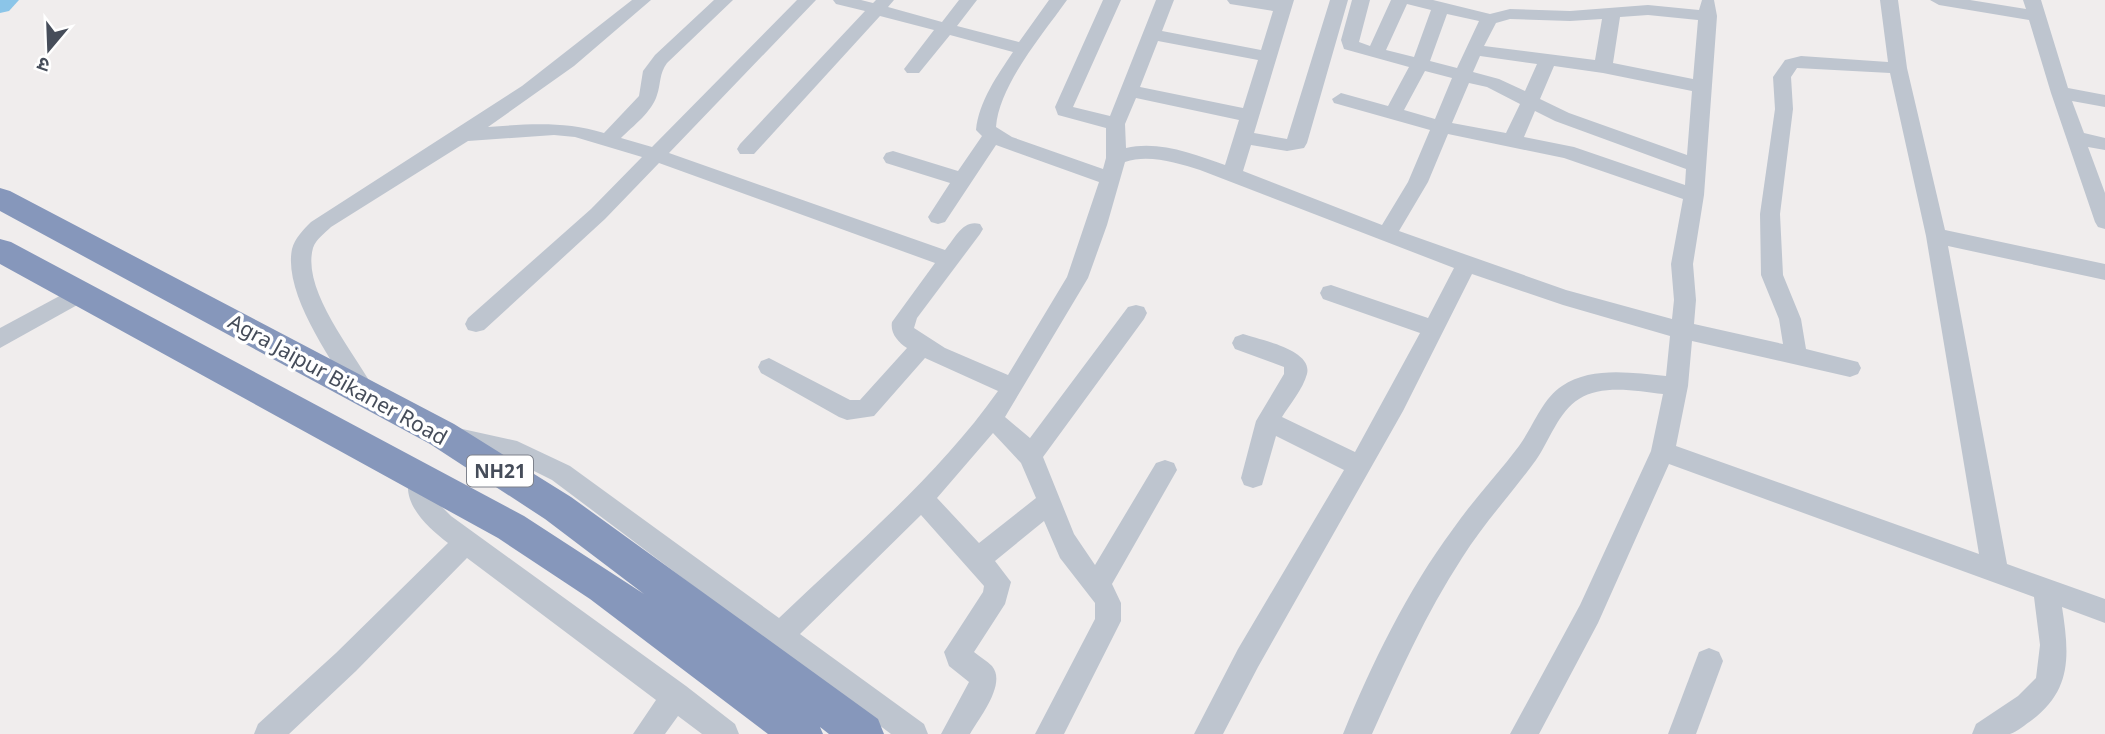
<svg xmlns="http://www.w3.org/2000/svg" width="2105" height="734" viewBox="0 0 2105 734" font-family="'Noto Sans','Noto Sans Devanagari',sans-serif">
  <rect width="100%" height="100%" fill="#f0eded"/>
  <g fill="none" stroke-linecap="round" stroke-linejoin="round">
    <path fill="#8bc5e8" fill-rule="evenodd" d="M0 0H19L9 11 0 13Z"/>
    <g fill="#bec5cf" fill-rule="evenodd">
      <path d="M632 0H651L574 66 488 127C529 124 564 121 604 133L639 96 643 71 655 55 714 0H733L667 63C659 74 661 83 657 95 652 112 633 126 621 138L652 147 797 0H816L669 153 945 250C955 238 963 219 980 224L983 229 980 234 917 318 914 328 945 348 1008 375 1067 277 1099 182 996 145 945 222 938 224 931 222 928 217 950 183 886 163 883 158 886 153 893 151 958 171 982 136 976 130C979 101 997 76 1013 52L950 35 919 73H907L904 69 934 30 880 16 754 154H740L737 149 740 144 865 11 836 4 833 0H861L873 3 876 0H894L888 7 942 22 959 0H977L957 26 1019 42 1049 0H1067C1043 34 999 85 996 127L1012 137 1103 169 1106 158V128L1058 115 1055 107 1103 0H1121L1073 107 1110 116 1156 0H1174L1162 31 1261 50 1273 11 1230 4 1227 0H1294L1254 133 1287 139 1330 0H1348L1307 143 1304 148 1287 151 1251 145 1243 171 1382 225 1408 182 1430 130 1334 103 1332 99 1341 93 1388 106 1409 67 1344 49 1341 40 1352 0H1370L1359 42 1370 46 1391 0H1433L1490 14 1510 9 1570 11 1648 5 1699 10 1702 0H1714L1717 16 1704 195 1693 264 1696 300 1694 324 1783 344 1779 319 1761 275 1760 214 1775 109 1773 77 1785 60 1801 56 1888 62 1880 0H1898L1907 68 1945 230 2105 264V280L1948 246 2007 564 2105 599V623L2062 607C2069 653 2073 689 2032 720 2026 724 2017 732 2010 734 1998 734 1984 734 1972 734L1976 724 2018 696 2036 678 2040 645 2034 597 1669 464 1598 623 1539 734H1510L1580 605 1651 451 1663 394C1637 391 1602 384 1579 399 1558 412 1550 440 1536 460 1512 493 1484 523 1462 558 1426 613 1399 674 1372 734H1343C1372 663 1407 591 1453 529 1473 500 1498 474 1519 446 1533 427 1542 399 1562 386 1592 366 1632 373 1666 376L1670 336 1563 305 1472 274 1403 411 1258 667 1223 734H1194L1238 649 1344 470 1276 436 1262 485 1253 488 1244 485 1241 478 1256 421 1284 374V367L1235 349 1232 343 1235 337 1243 334C1261 340 1313 350 1307 374 1303 389 1290 404 1282 417L1355 452 1420 333 1323 299 1320 293 1323 287 1331 285 1428 318 1454 268 1200 170C1177 163 1149 154 1125 162L1107 225 1088 278 1005 417 1030 438 1128 307 1136 305 1144 307 1147 313 1144 319 1043 457 1074 534 1095 565 1156 463 1165 460 1174 463 1177 470 1112 584 1121 603V621L1064 734H1035L1095 619V603L1060 558 1044 521 995 561 1011 582 1005 604 974 652C979 656 987 661 992 666 1007 684 979 718 970 734H941L969 682 949 666 944 652 983 592 984 586 921 515 800 634 924 724 928 734H891L782 652 769 665 759 669 749 665 745 656 749 647 760 636 552 480 512 460 450 445 446 438 450 431 458 428 517 441 570 466 779 618C854 546 938 476 998 391L925 358 874 416 847 420 839 417 761 373 758 367 761 361 769 358 850 400H860L907 348C898 342 890 333 892 322L935 263 659 163 605 219 484 330 476 332 468 330 465 324 468 318 591 209 642 157 575 137 554 135 468 141 331 227C325 233 316 239 313 248 301 291 356 354 375 391L371 398 363 400 355 398C332 361 283 294 292 249 295 238 303 230 311 222L522 86ZM1407 4 1431 10 1414 57 1386 50ZM1447 14 1479 21 1457 68 1430 61ZM1648 15 1698 20 1693 79 1613 63 1620 17ZM1510 19 1570 21 1602 19 1595 60 1484 46 1496 23ZM1158 41 1258 60 1243 108 1140 87ZM1480 56 1537 64 1525 91 1499 79 1473 72ZM1554 66 1603 73 1692 91 1687 155 1569 113 1540 99ZM1797 68 1890 73 1926 236 1979 554 1676 446 1688 386 1692 341 1850 377 1858 374 1861 368 1858 362 1806 349 1801 319 1783 275 1780 214 1793 109 1791 77ZM1425 71 1452 78 1435 119 1404 110ZM1469 83 1487 87 1520 104 1506 133 1452 123ZM1136 98 1239 120 1225 165C1195 154 1158 140 1126 148L1125 124ZM1535 111 1555 121 1686 169 1685 185 1574 147 1524 137ZM1448 134 1564 158 1683 199 1671 264 1674 300 1672 319 1566 290 1399 231 1428 182ZM993 433 1021 463 1036 498 979 543 937 498Z"/>
      <path d="M1930 0H1970L2026 9 2023 0H2041L2068 88 2105 95V107L2072 101 2084 133 2105 138V150L2088 147 2105 193V229L2098 227 2095 222 2051 93 2029 20 1939 5Z"/>
      <path d="M80 285 88 287 91 293 88 299 0 348V328Z"/>
      <path d="M421 467 430 470 437 502 451 516 686 686 735 724 739 734H702L678 716 665 734H633L656 700 467 558 356 671 289 734H254L258 724 336 653 448 543C426 526 397 500 412 470Z"/>
      <path d="M1709 648 1719 652 1723 661 1696 734H1668L1699 652Z"/>
    </g>
    <path fill="#8697bb" fill-rule="evenodd" d="M0 188 10 191 454 424 571 497 878 719 884 734H829L820 727 823 734H768L590 599 498 538 0 264V239L11 242 524 516 644 594 545 519 430 444 0 211Z"/>
  </g>
  <g text-anchor="middle" dominant-baseline="central" stroke-width="7" stroke-linejoin="round" paint-order="stroke">
    <rect fill="#fff" stroke="#7e828c" stroke-width="2" x="467" y="455.5" width="66" height="31" rx="5"/>
    <g font-size="19" font-weight="bold" fill="#464d5a">
      <text x="500" y="471">NH21</text>
    </g>
    <g font-size="21" fill="#464d5a" stroke="#fff">
      <text transform="translate(338 379) rotate(29)">Agra Jaipur Bikaner Road</text>
    </g>
  </g>
  <g transform="translate(49 49) rotate(199)" stroke="#ffffff" stroke-width="5" paint-order="stroke">
  <path d="M0-5L12 26L0 18L-12 26Z" fill="#464d5a"/>
  <text y="-10" font-size="19" font-weight="bold" text-anchor="middle" fill="#464d5a">उ</text>
  </g>
</svg>
